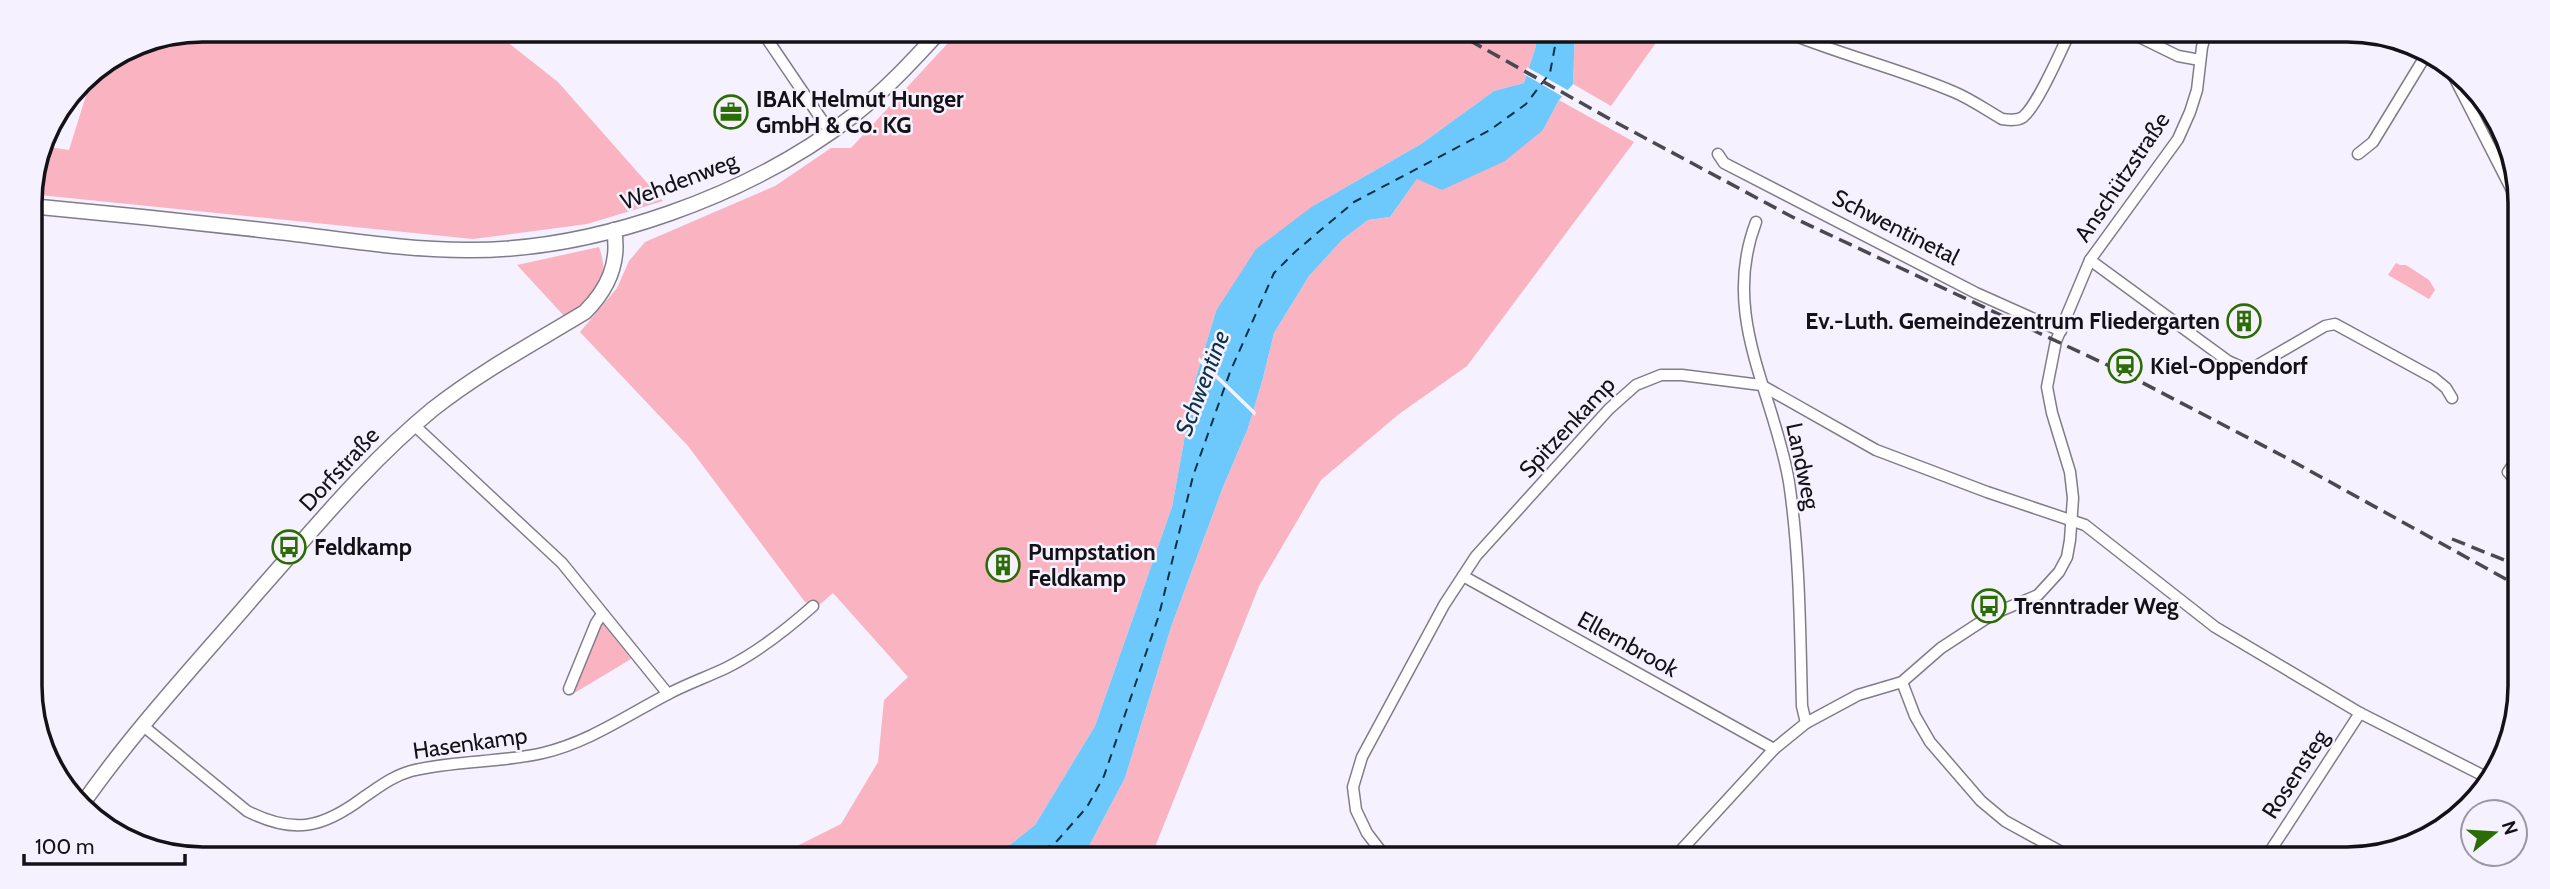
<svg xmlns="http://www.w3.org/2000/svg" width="2550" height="889" viewBox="0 0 2550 889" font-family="Cabin,sans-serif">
  <rect width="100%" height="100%" fill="#f5f1fe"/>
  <g fill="#fab3c1">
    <path d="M203 30H492L558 82 663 201 587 224 473 239 30 194 42 146 69 150 94 70 137 43Z"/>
    <path d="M960 30H1531L1536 46 1524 83 1494 91 1421 144 1313 206 1216 311 1195 381 1172 507 1095 726 1035 825 992 859H771L841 824 878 762 884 700 908 677 833 593 817 607 805 602 688 446 580 332 617 288 629 261 645 242 775 186 831 148H851Z"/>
    <path d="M1575 30H1665L1611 106 1573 84Z"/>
    <path d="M1559 100 1634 142 1467 366 1399 414 1321 480 1259 586 1155 847 1157 859H1076L1089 846 1125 778 1171 627 1223 487 1248 428 1263 378 1274 333 1309 276 1343 239 1368 220 1390 217 1417 179 1543 130Z"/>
    <path d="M599 247C612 285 595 296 566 318L517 265Z"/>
    <path d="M2396 263 2400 265H2406L2429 280 2435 290 2429 299 2388 275Z"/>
    <path d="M602 622 631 659 571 695 597 626Z"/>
  </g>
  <path fill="#6dc8fb" d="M1531 30H1575L1573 84 1559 100 1543 130 1505 161 1442 190 1417 179 1390 217 1368 220 1343 239 1309 276 1274 333 1263 378 1248 428 1223 487 1171 627 1125 778 1089 846 1076 859H992L1035 825 1095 726 1172 507 1195 381 1216 311 1256 249 1313 206 1421 144 1494 91 1524 83 1536 46Z"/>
  <g fill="#f5f1fe">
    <path d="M1527 67 1571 92 1565 98 1524 74Z"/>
    <path d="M1199 357 1256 412 1255 416 1198 361Z"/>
  </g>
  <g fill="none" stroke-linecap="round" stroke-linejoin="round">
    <path stroke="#083247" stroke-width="2" stroke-dasharray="9 7" stroke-linecap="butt" d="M1029 859 1057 841 1087 807 1104 776 1159 615 1193 476 1230 372 1274 273 1296 251 1354 202 1490 130 1526 104 1550 73 1558 30"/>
    <defs>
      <g id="street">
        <path d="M761 30 830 132"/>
        <path d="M1781 30C1837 54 1898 68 1954 92 1971 99 1986 110 2002 119 2009 120 2017 121 2023 117 2038 105 2061 50 2071 30"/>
        <path d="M2125 30 2178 56 2200 60"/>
        <path d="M2451 71 2518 202"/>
        <path d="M1718 154 1724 163 1976 293 2061 331"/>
        <path d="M2358 154 2373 142 2426 55"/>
        <path d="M1756 222C1720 316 1774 392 1789 482 1800 556 1800 631 1802 706L1806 723"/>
        <path d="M2090 260 2228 361 2241 367 2251 369 2325 326 2335 324 2434 378 2446 388 2452 398"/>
        <path d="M414 425 562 563 668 694"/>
        <path d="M2515 480 2508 472 2515 462"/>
        <path d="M1463 576 1774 749"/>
        <path d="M1902 682 1915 716 1930 742 1981 801 2005 821 2074 859"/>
        <path d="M569 689 596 623 602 614"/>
        <path d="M142 725 247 811C294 835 323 828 364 797 379 787 393 776 411 771 453 760 500 763 543 753 589 742 626 716 668 694 687 684 707 677 726 668 758 652 786 630 813 606"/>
        <path d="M1393 859 1380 850 1367 833 1356 810 1353 787 1362 757 1444 605 1476 556 1609 409 1636 385 1661 375H1682L1761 385 1876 450 1987 492 2085 525 2215 627 2360 713 2486 777"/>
        <path d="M1673 859 1774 749 1806 723 1858 695 1902 682 1941 648 1993 614 2038 595 2059 572 2067 557 2070 540 2073 498 2070 472 2052 413 2047 387 2056 341 2090 260 2178 139 2190 112 2197 90 2202 47 2207 30"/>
        <path d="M2265 859 2360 713"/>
      </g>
      <g id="secondary">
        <path d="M30 206C116 214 202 223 288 233 347 240 407 250 467 250 597 251 751 195 854 115 886 90 914 59 941 30"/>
        <path d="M81 806C134 730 197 663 257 593 313 530 367 463 433 409 480 372 534 343 585 312 608 289 620 263 614 230"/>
      </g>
    </defs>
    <use href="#street" stroke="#817d88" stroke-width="13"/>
    <use href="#secondary" stroke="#817d88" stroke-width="17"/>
    <use href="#street" stroke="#fff" stroke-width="10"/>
    <use href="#secondary" stroke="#fff" stroke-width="14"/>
    <g stroke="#4b494f" stroke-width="3.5" stroke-dasharray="14 7" stroke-linecap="butt">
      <path d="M1451 30 1617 123 1798 220 2118 370 2283 456 2513 583"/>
      <path d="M2452 539 2514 564"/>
    </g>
  </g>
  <defs>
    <symbol id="office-ring" viewBox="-11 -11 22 22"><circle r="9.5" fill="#f5f1fe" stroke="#2b6d04" stroke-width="1.5"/><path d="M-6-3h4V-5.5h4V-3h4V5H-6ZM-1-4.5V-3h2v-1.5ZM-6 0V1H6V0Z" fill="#2b6d04"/></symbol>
    <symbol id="building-ring" viewBox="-11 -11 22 22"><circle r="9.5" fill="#f5f1fe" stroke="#2b6d04" stroke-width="1.5"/><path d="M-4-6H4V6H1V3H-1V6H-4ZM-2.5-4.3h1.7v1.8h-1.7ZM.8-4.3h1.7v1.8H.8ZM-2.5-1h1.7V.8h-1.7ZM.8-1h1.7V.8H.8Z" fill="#2b6d04"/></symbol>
    <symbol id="station-ring" viewBox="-11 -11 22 22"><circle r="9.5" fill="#f5f1fe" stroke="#2b6d04" stroke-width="1.5"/><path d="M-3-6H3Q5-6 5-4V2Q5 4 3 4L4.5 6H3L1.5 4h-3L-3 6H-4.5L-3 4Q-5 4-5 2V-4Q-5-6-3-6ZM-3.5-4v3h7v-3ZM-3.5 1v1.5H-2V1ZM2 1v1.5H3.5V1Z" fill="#2b6d04"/></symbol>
    <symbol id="bus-ring" viewBox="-11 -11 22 22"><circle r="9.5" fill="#f5f1fe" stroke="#2b6d04" stroke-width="1.5"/><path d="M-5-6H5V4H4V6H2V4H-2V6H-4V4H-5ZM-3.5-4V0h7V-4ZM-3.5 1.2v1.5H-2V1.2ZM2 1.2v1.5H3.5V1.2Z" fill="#2b6d04"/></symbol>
  </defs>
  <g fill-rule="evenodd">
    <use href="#office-ring" x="712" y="93" width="38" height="38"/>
    <use href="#building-ring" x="2225" y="302" width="38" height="38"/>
    <use href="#station-ring" x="2106" y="347" width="38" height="38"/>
    <use href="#bus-ring" x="270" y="528" width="38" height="38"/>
    <use href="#building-ring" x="984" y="546" width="38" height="38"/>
    <use href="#bus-ring" x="1970" y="587" width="38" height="38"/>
  </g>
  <g text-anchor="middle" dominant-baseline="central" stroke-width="5" stroke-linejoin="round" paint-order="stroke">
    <g font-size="23" font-weight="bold" fill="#141216" stroke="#f5f1fe" text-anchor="start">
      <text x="756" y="99">IBAK Helmut Hunger<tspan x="756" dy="26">GmbH &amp; Co. KG</tspan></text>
      <text x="2220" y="321" text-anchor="end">Ev.-Luth. Gemeindezentrum Fliedergarten</text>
      <text x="2150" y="366">Kiel-Oppendorf</text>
      <text x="314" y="547">Feldkamp</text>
      <text x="1028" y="552">Pumpstation<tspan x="1028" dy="26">Feldkamp</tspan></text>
      <text x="2014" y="606">Trenntrader Weg</text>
    </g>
    <g font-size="23" fill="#141216" stroke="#f5f1fe">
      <text transform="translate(2122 177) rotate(-56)">Anschützstraße</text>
      <text transform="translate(679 181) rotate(-21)">Wehdenweg</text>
      <text transform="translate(1896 227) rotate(27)">Schwentinetal</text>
      <text transform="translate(1567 427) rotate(-47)">Spitzenkamp</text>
      <text transform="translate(1803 466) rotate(78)">Landweg</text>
      <text transform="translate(339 469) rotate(-47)">Dorfstraße</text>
      <text transform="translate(1628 644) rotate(29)">Ellernbrook</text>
      <text transform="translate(470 743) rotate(-8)">Hasenkamp</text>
      <text transform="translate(2295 774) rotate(-57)">Rosensteg</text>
    </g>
    <g font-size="24" font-style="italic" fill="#083247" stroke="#f5f1fe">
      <text transform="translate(1202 383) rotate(-69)">Schwentine</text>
    </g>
  </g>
  <path d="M0 0H2550V889H0ZM203 42H2347A161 161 0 0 1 2508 203V686A161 161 0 0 1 2347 847H203A161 161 0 0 1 42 686V203A161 161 0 0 1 203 42Z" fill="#f5f1fe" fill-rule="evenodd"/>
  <path fill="none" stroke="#141216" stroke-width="3.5" d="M203 42H2347A161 161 0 0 1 2508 203V686A161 161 0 0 1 2347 847H203A161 161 0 0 1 42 686V203A161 161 0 0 1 203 42Z"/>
  <g transform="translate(2494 833) rotate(72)"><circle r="33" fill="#f5f1fe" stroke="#9b98a1" stroke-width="2"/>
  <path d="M0-5L12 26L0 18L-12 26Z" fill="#2b6d04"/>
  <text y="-10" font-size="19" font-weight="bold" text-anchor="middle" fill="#141216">N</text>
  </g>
  <path d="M24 854v10h161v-10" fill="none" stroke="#141216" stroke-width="3.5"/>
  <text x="35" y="854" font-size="21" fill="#141216" stroke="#f5f1fe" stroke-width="5" paint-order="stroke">100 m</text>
</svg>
